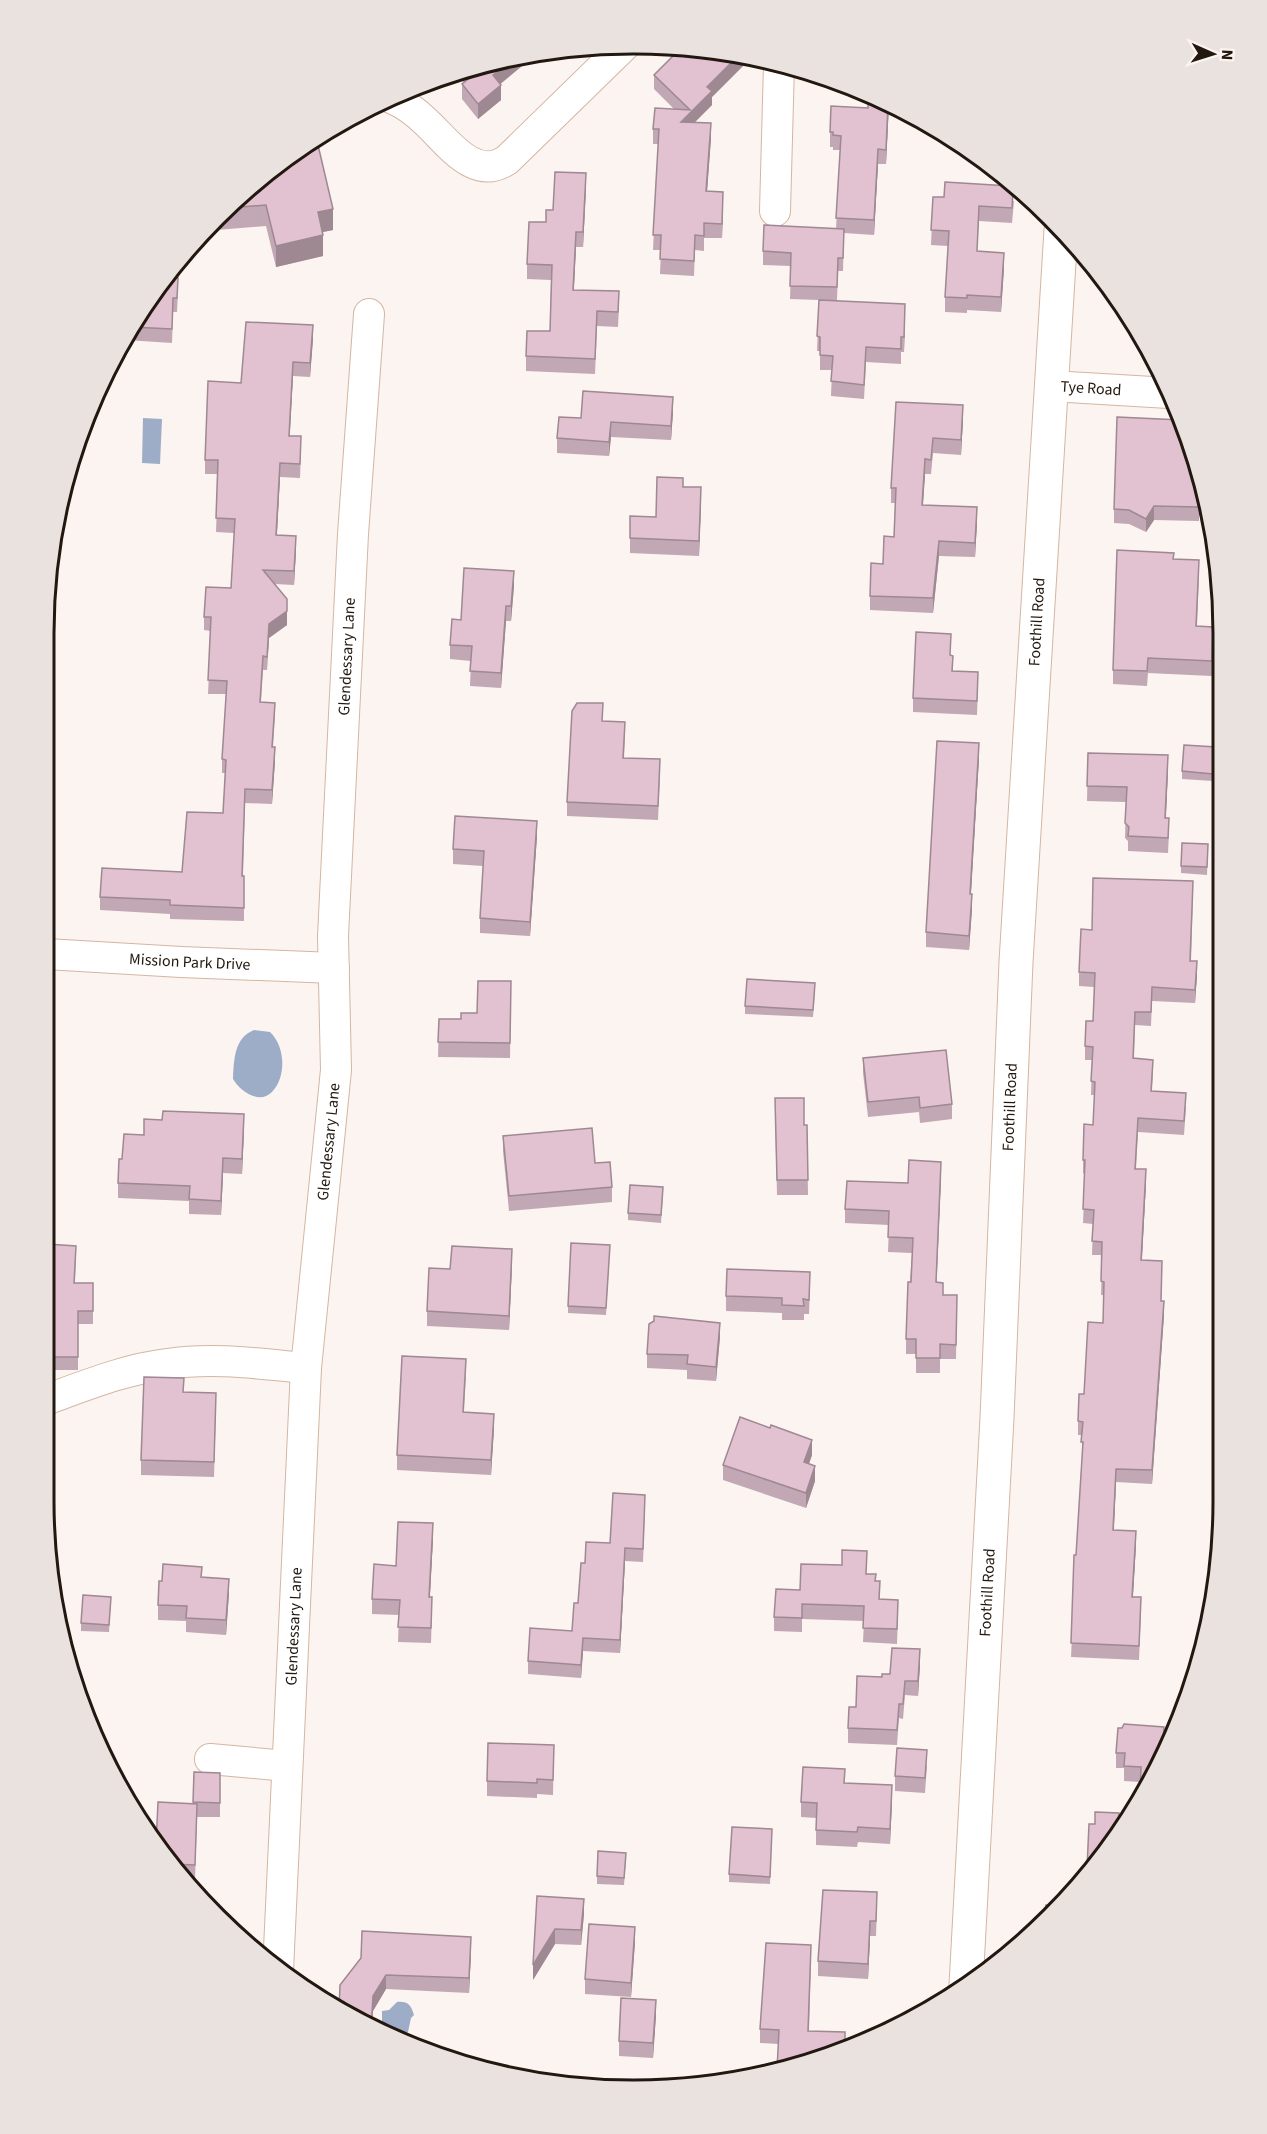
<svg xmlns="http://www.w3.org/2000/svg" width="1267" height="2134" viewBox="0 0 1267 2134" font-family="'Source Sans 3',sans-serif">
  <rect width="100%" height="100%" fill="#fbf4f0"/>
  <g fill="#9dadc7">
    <path d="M143 418 162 419 160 464 142 463Z"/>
    <path d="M254 1030 270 1032C285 1046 287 1076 272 1092 259 1105 240 1091 233 1079 234 1060 234 1038 254 1030Z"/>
    <path d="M397 2002C408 2001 411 2005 414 2015L411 2018 408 2032 394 2038 377 2032 382 2023V2011L389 2010Z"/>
  </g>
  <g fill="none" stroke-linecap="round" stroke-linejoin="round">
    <defs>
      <g id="minor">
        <path d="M391 98C403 103 416 112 426 122 448 142 474 182 507 160L626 44"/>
        <path d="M775 211 779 64"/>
        <path id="s1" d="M1051 386 1169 393"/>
        <path id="s2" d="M46 954 181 962 334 968"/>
        <path d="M48 1399C87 1385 126 1369 168 1364 213 1357 261 1364 306 1368"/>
        <path d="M210 1759 287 1766"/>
        <path id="s3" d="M278 1971 306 1368 336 1070 333 936 353 534 369 314"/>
      </g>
      <g id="major">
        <path id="s4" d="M966 1985 997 1418 1016 962 1061 230"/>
      </g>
    </defs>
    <use href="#minor" stroke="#d4b6a2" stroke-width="32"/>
    <use href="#major" stroke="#d4b6a2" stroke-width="35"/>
    <use href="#minor" stroke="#fff" stroke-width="30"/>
    <use href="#major" stroke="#fff" stroke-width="33"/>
  </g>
  <g fill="#c2a7b4">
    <path d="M544 52 530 63 528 61 500 84 501 100 478 119 462 99V84L464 83 459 77V73L519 55Z"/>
    <path d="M744 54V65L712 97V105L695 122 711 138 707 191 723 207 722 238H704V251L695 250 694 276 660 274 661 250H653L658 144H653V129L674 109 654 89V75Z"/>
    <path d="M868 93 889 104 886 164H878L874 235 844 233 843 271H838L837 300 905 319 904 352H901V364L866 362 864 399 831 396 832 370H820V351H817L819 300 790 299 791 266 763 265V251L836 229 840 150H833V147H830V132L868 108Z"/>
    <path d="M297 150 333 230 323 232V256L276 267 266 226 204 231 217 216Z"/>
    <path d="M586 188 583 247H576L574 290 619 306 618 327 597 326 595 374 526 371V356L550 331 551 280 527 279V264L546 222 553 210Z"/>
    <path d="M933 197 1014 201 1012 223 979 221 977 251 1004 268 1001 312 967 310V313L945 312V297L948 246 931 245Z"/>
    <path d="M178 291 177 312H173L172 343 126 340 143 305Z"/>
    <path d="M1129 316 1145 339 1146 342H1133V323H1129Z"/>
    <path d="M313 339 310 377 293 376 289 436 301 450 300 478 280 477 277 535 296 550 294 585 275 584 287 613V625L269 638 267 670H263L261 702 275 716 273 747 275 761 272 804 245 803 243 876H244V921L170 919V914L100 910V897L182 872 223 813 225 773H222V759L226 694H208L211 631 204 630V617L231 588 234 533 216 532 218 474H205V460L241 383Z"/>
    <path d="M124 344V356H118Z"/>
    <path d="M896 402 963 420 961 455 933 453 931 474H925L923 505 977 522 975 557 939 556 933 613 870 610V596L894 537 895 503H891V488Z"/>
    <path d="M673 412 671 440 611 437 609 456 557 453V438L581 418Z"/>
    <path d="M1203 498 1202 516H1199V521L1154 520 1146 532 1129 524 1114 523V509Z"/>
    <path d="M701 502 699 556 630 553V516L656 517Z"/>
    <path d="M1174 559 1199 575 1197 626 1213 642 1212 676 1148 673 1147 686 1113 684V670Z"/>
    <path d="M514 586 511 621H506L501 688 470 686 471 661 450 659V645L461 620Z"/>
    <path d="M951 656 953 671 978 687 977 715 913 712V698Z"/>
    <path d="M602 721 625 737 624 758 660 774 658 820 567 816V802Z"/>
    <path d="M1088 753 1168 770 1166 818 1169 833 1168 853 1128 851V841L1125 838 1126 802 1087 801Z"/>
    <path d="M1216 755 1213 781 1182 779V771Z"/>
    <path d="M979 758 971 894 972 909 969 950 926 947V932Z"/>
    <path d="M537 836 530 936 480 933V918L483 866 453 864V849Z"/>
    <path d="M1208 844 1207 875 1181 873V866Z"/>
    <path d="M1193 895 1191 961 1197 975 1195 1003 1152 1001 1151 1026 1135 1025 1134 1059 1153 1073 1152 1091 1186 1107 1184 1135 1138 1132 1136 1169 1146 1183 1142 1260 1162 1275 1161 1301 1164 1315 1152 1484 1116 1482 1114 1530 1136 1545 1133 1597 1141 1611 1139 1660 1071 1657 1076 1555 1082 1456V1435H1078V1421L1103 1323 1104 1295H1101L1102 1255H1092L1093 1224 1083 1223 1085 1174 1083 1173V1160L1093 1125 1095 1095H1091L1092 1060H1085V1046L1093 1021 1094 987 1079 986V972L1092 930Z"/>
    <path d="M511 981 510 1058 438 1057 439 1019H461L477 1013Z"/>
    <path d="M815 990 813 1017 745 1014V1006Z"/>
    <path d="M863 1058 952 1104V1119L920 1123 919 1112 868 1117 863 1073Z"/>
    <path d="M775 1113 804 1125H807L808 1195H777Z"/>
    <path d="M244 1129 242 1174 223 1173 221 1215 189 1214V1201L118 1198V1183L122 1159 144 1135Z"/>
    <path d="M503 1136 612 1187V1202L509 1211 503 1151Z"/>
    <path d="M47 1142 51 1157 49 1200H47Z"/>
    <path d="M941 1177 936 1282 943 1295H957L956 1359H940V1373H916V1354H906V1339L912 1253 888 1252 889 1225 845 1223V1209L908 1183Z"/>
    <path d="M663 1194 661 1223 628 1220V1213Z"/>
    <path d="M47 1244 76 1258 75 1283H93V1324H78V1370H48Z"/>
    <path d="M610 1245 606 1315 568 1313V1306Z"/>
    <path d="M512 1264 509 1330 427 1326V1311L450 1269Z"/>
    <path d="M810 1287 809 1314H804V1320H782V1313L726 1311V1296Z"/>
    <path d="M720 1337 716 1381 687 1379V1370L647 1368V1354Z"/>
    <path d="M466 1374 464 1412 494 1428 491 1475 397 1470V1455Z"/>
    <path d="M184 1393 216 1408 214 1477 141 1475V1460Z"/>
    <path d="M812 1455 809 1464 815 1481 806 1508 723 1480V1465Z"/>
    <path d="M1222 1496V1542V1530L1217 1528V1514Z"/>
    <path d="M645 1508 643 1562 625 1561 620 1653 583 1651 581 1678 528 1674V1661L572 1631 578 1603 585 1563 610 1543Z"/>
    <path d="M433 1538 430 1597 432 1612 431 1643 398 1642 399 1615 372 1614V1599L396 1566Z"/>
    <path d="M866 1574 876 1581 880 1599 898 1615 897 1644 863 1642 864 1621 802 1619V1632L774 1631V1617L800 1590Z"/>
    <path d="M202 1577 229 1593 226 1635 186 1632V1621L158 1620V1605L162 1581Z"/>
    <path d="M111 1597 109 1632 81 1631V1623Z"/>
    <path d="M920 1664 918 1696 905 1695 903 1719 899 1718 897 1745 848 1743V1728L856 1707 890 1674Z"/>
    <path d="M1164 1727 1140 1782 1124 1781V1768H1116V1753Z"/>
    <path d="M554 1745 553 1795 537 1794V1798L487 1796V1781Z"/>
    <path d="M927 1765 925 1793 895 1791V1776Z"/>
    <path d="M194 1772 220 1773V1817H197L195 1880 185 1879 165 1859 193 1803Z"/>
    <path d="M845 1783 892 1800 890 1844 858 1842 857 1847 816 1845V1818L801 1817V1802Z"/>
    <path d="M772 1829 770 1884 729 1882V1874Z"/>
    <path d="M626 1860 624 1885 597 1884V1876Z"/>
    <path d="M537 1896 584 1914 581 1945 555 1944 533 1980Z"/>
    <path d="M877 1907 876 1936H870L868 1979 818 1976V1961Z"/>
    <path d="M635 1942 631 1997 585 1994V1979Z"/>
    <path d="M471 1952 469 1993 386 1989 373 2011 340 1985Z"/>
    <path d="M811 1959 809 2031 778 2044 760 2043V2029Z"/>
    <path d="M656 2015 653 2058 619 2056V2041Z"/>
  </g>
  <g fill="#9e8892">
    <path d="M544 52 530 63V54Z"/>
    <path d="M528 54V61L493 90V75L518 55Z"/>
    <path d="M740 54H744V65L712 97V105L681 136V122L707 87Z"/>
    <path d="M501 85V100L478 119V104Z"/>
    <path d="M888 104H889L886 164V150Z"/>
    <path d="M711 123V138L706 206V191Z"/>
    <path d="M878 149V164L874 235V220Z"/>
    <path d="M586 173V188L583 247V232Z"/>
    <path d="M723 192V207L722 238V224Z"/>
    <path d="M333 209V230L318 233V212Z"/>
    <path d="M576 232V247L573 304V290Z"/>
    <path d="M323 235V256L276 267V246Z"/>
    <path d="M1004 253V268L1001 312V297Z"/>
    <path d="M905 304V319L904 352V337Z"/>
    <path d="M313 325V339L310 377V363Z"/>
    <path d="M293 362V376L289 450V436Z"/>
    <path d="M673 397V412L671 440V426Z"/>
    <path d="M963 405V420L961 455V440Z"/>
    <path d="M611 422V437L609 456V442Z"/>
    <path d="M925 459V474L922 519V505Z"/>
    <path d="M280 463V477L276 549V535Z"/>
    <path d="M701 487V502L699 556V541Z"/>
    <path d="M1154 506V520L1146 532V519Z"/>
    <path d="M977 507V522L975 557V543Z"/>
    <path d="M296 536V550L294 585V571Z"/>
    <path d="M939 541V556L933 613V598Z"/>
    <path d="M514 571V586L511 621V606Z"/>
    <path d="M287 599V625L269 638 267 670 269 624Z"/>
    <path d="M506 606V621L501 688V673Z"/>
    <path d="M979 743V758L970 909V894Z"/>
    <path d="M275 747V761L272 804V790Z"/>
    <path d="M1168 755V770L1165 832V818Z"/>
    <path d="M537 821V836L530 936V922Z"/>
    <path d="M972 894V909L969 950V936Z"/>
    <path d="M1197 961V975L1195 1003V990Z"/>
    <path d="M244 1114V1129L242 1174V1159Z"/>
    <path d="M51 1142V1157L49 1200V1185Z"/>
    <path d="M223 1158V1173L221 1215V1201Z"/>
    <path d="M941 1162V1177L936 1297V1282Z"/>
    <path d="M1146 1169V1183L1141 1274V1260Z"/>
    <path d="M512 1249V1264L509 1330V1316Z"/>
    <path d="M1164 1301V1315L1152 1484V1470Z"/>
    <path d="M720 1323V1337L716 1381V1367Z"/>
    <path d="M494 1414V1428L491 1475V1460Z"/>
    <path d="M812 1440V1455L804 1477V1462Z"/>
    <path d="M815 1466V1481L806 1508V1493Z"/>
    <path d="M1116 1469V1482L1113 1544V1530Z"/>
    <path d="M433 1523V1538L429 1612V1597Z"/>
    <path d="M1136 1531V1545L1132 1611V1597Z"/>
    <path d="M625 1548V1561L620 1653V1640Z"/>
    <path d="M229 1579V1593L226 1635V1620Z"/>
    <path d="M583 1638V1651L581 1678V1665Z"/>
    <path d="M920 1649V1664L918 1696V1681Z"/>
    <path d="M892 1785V1800L890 1844V1829Z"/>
    <path d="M584 1899V1914L581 1945V1930Z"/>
    <path d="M870 1921V1936L868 1979V1964Z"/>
    <path d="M635 1927V1942L631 1997V1983Z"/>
    <path d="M555 1929V1944L533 1980V1965Z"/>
    <path d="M471 1937V1952L469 1993V1978Z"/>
    <path d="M386 1975V1989L373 2011 372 2029H371L373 1996Z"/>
    <path d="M656 2000V2015L653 2058V2043Z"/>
  </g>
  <g fill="#e2c2d1" stroke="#9e8892" stroke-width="1.5">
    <path d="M681 48 740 54 707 87 712 91 681 122 711 123 706 191 723 192 722 224 704 223V236L695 235 694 261 660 259 661 235H653L659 129H653L655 108 690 110 654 75Z"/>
    <path d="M518 55 493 75 501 85 478 104 462 84 471 77 466 71Z"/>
    <path d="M868 93 888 104 886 150 878 149 874 220 836 218 841 136 833 135V132H830L831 106 868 108Z"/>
    <path d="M318 145 333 209 318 212 323 235 276 246 266 205 226 208 297 150Z"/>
    <path d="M555 172 586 173 583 232H576L573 290 619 291 618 312 597 311 595 359 526 356 527 331H550L552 265 527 264 529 222H546V210H553Z"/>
    <path d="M945 182 1010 186 1013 189 1012 208 979 206 977 251 1004 253 1001 297 967 295V298L945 297 949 231 931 230 933 197H944Z"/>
    <path d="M764 225 844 229 843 258H838L837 287 790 286 791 253 763 251Z"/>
    <path d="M166 277 178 278 177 298H173L172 329 132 327 143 305Z"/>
    <path d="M819 300 905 304 904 337H901V349L866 347 864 385 831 381 833 356 820 355V337L817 336Z"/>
    <path d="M246 322 313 325 310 363 293 362 289 436H301L300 464 280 463 276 535 296 536 294 571 263 570 287 599V611L269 624 267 657 263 656 260 702 275 703 272 747H275L272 790 245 789 242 876H244V908L170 905V900L100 897 102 868 182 872 187 812 223 813 226 760 222 759 227 681 208 680 211 617H204L206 587 231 588 235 519 216 518 218 460H205L207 407 208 381 241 383Z"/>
    <path d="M583 391 673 397 671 426 611 422 609 442 557 438 559 417 581 418Z"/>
    <path d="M896 402 963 405 961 440 933 438 931 460 925 459 922 505 977 507 975 543 939 541 933 598 870 596 871 563 883 564 884 536 894 537 896 488H891Z"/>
    <path d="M1117 417 1181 420 1192 444 1202 495V502L1199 503V507L1154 506 1146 519 1129 510 1114 509Z"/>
    <path d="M657 477 683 478V487H701L699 541 630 538V516L656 517Z"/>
    <path d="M1117 550 1174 553 1173 559 1199 560 1196 626 1213 627 1212 661 1148 658 1147 671 1113 670Z"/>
    <path d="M464 568 514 571 511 606H506L501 673 470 671 472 646 450 645 452 619 461 620Z"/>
    <path d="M916 632 951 634 950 655 953 656 952 671 978 672 977 701 913 698Z"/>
    <path d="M577 703H603L602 721 625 722 623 758 660 759 658 806 567 802 572 711Z"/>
    <path d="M937 741 979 743 970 894H972L969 936 926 932Z"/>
    <path d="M1184 745 1216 747 1213 774 1182 771Z"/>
    <path d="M1088 753 1168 755 1165 818H1169L1168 838 1128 836 1129 827 1125 823 1127 787 1087 786Z"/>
    <path d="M455 816 537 821 530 922 480 918 484 851 453 849Z"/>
    <path d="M1182 843 1208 844 1207 867 1181 866Z"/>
    <path d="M1093 878 1193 881 1190 961H1197L1195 990 1152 987 1151 1012H1135L1133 1058 1153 1060 1151 1091 1186 1093 1184 1121 1138 1118 1135 1169H1146L1141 1260 1162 1261 1161 1301H1164L1152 1470 1116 1469 1113 1530 1136 1531 1132 1597H1141L1139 1646 1071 1643 1074 1555H1076L1083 1442H1081L1083 1422 1078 1421 1079 1394H1084L1088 1322 1103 1323 1104 1282 1101 1281 1102 1242 1092 1241 1094 1210 1083 1209 1085 1160H1083L1084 1124 1093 1125 1095 1082 1091 1081 1093 1047 1085 1046 1086 1021H1093L1095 973 1079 972 1081 929 1092 930Z"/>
    <path d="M747 979 815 983 813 1010 745 1006Z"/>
    <path d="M478 981H511L510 1043 438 1042 439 1019H461V1013H477Z"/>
    <path d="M946 1050 952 1104 920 1108 919 1097 868 1102 863 1058Z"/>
    <path d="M775 1098H804V1125H807L808 1180H777Z"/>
    <path d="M163 1111 244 1114 242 1159 223 1158 221 1201 189 1199 190 1186 118 1183 119 1159H122L124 1134 144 1135V1119L162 1120Z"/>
    <path d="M592 1128 595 1163 610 1162 612 1187 509 1196 503 1136Z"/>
    <path d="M47 1142H51L49 1185H47Z"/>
    <path d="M909 1160 941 1162 936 1282 943 1283V1295H957L956 1345 940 1344V1358H916V1339H906L908 1282H911L913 1238 888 1237 889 1211 845 1209 847 1181 908 1183Z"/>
    <path d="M630 1185 663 1187 661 1215 628 1213Z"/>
    <path d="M571 1243 610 1245 606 1308 568 1306Z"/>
    <path d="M47 1244 76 1246 74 1283H93V1311H78V1357H48Z"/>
    <path d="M452 1246 512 1249 509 1316 427 1311 429 1268 450 1269Z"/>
    <path d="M727 1269 810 1272 809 1300 803 1299 804 1306 782 1305V1298L726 1296Z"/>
    <path d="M654 1316 720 1323 716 1367 687 1364 688 1355 647 1354 649 1324 654 1321Z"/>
    <path d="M402 1356 466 1359 463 1412 494 1414 491 1460 397 1455Z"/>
    <path d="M144 1377 184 1378 183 1392 216 1393 214 1462 141 1460Z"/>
    <path d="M740 1417 770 1428 771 1425 812 1440 804 1462 815 1466 806 1493 723 1465Z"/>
    <path d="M613 1493 645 1495 643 1549 625 1548 620 1640 583 1638 581 1665 528 1661 530 1628 572 1631 574 1603H578L581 1563H585L586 1542 610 1543Z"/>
    <path d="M1222 1496V1515L1217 1514Z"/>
    <path d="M398 1522 433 1523 429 1597H432L431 1628 398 1627 400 1600 372 1599 374 1564 396 1566Z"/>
    <path d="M842 1550 867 1551 866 1574H876L875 1581H880L879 1599 898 1600 897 1629 863 1628 864 1606 802 1604V1618L774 1617 776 1589 800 1590 801 1564 842 1565Z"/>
    <path d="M163 1564 202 1567 201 1577 229 1579 226 1620 186 1618 187 1606 158 1605 159 1581H162Z"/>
    <path d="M83 1595 111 1597 109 1625 81 1623Z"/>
    <path d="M892 1648 920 1649 918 1681H905L903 1704H899L897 1730 848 1728 849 1707H856L857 1676 882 1677V1674H890Z"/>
    <path d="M1124 1724 1164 1727 1163 1749 1140 1797 1141 1767 1124 1766 1125 1753H1116L1118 1728H1122Z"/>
    <path d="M488 1743 554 1745 553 1780 537 1779V1783L487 1781Z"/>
    <path d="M897 1748 927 1750 925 1778 895 1776Z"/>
    <path d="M803 1767 845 1769 844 1783 892 1785 890 1829 858 1827 857 1832 816 1830 817 1803 801 1802Z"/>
    <path d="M194 1772 220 1773V1803L193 1802Z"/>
    <path d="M158 1802 197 1804 195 1865 170 1864 165 1859 156 1845Z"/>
    <path d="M1095 1812 1119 1813 1118 1836 1091 1869 1087 1868 1089 1824H1095Z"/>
    <path d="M732 1827 772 1829 770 1877 729 1874Z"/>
    <path d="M598 1851 626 1853 624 1878 597 1876Z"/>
    <path d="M823 1890 877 1892 876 1921H870L868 1964 818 1961Z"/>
    <path d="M537 1896 584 1899 581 1930 555 1929 533 1965Z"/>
    <path d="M1046 1905 1060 1906 1051 1917 1045 1923Z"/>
    <path d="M589 1924 635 1927 631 1983 585 1979Z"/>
    <path d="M1033 1924H1043L1033 1934Z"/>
    <path d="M362 1931 471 1937 469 1978 386 1975 373 1996 371 2029 339 2009 340 1985 361 1958Z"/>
    <path d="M766 1943 811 1945 808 2031 845 2032V2050L823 2059 777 2070 779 2030 760 2029Z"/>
    <path d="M621 1998 656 2000 653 2043 619 2041Z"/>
  </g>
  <g text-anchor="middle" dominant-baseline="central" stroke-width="4.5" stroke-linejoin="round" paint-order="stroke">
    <g font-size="16" fill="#221810" stroke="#fbf4f0">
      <text stroke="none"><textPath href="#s1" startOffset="40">Tye Road</textPath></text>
      <text stroke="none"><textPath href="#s4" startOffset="1365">Foothill Road</textPath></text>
      <text stroke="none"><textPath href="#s3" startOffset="1317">Glendessary Lane</textPath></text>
      <text stroke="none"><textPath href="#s2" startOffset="144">Mission Park Drive</textPath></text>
      <text stroke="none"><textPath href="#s4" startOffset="879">Foothill Road</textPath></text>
      <text stroke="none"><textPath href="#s3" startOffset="831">Glendessary Lane</textPath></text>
      <text stroke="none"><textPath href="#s4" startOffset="393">Foothill Road</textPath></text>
      <text stroke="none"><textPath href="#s3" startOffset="345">Glendessary Lane</textPath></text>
    </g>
  </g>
  <path d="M0 0H1267V2134H0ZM633 54H634A579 579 0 0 1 1213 633V1501A579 579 0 0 1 634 2080H633A579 579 0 0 1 54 1501V633A579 579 0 0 1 633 54Z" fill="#eae2de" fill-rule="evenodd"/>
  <path fill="none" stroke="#221810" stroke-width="3" d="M633 54H634A579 579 0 0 1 1213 633V1501A579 579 0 0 1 634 2080H633A579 579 0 0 1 54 1501V633A579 579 0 0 1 633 54Z"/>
  <g transform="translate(1213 54) rotate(93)" stroke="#fbf4f0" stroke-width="4.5" paint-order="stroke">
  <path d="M0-4.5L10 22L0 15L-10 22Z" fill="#221810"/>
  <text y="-9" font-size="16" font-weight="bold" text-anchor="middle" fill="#221810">N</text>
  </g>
</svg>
